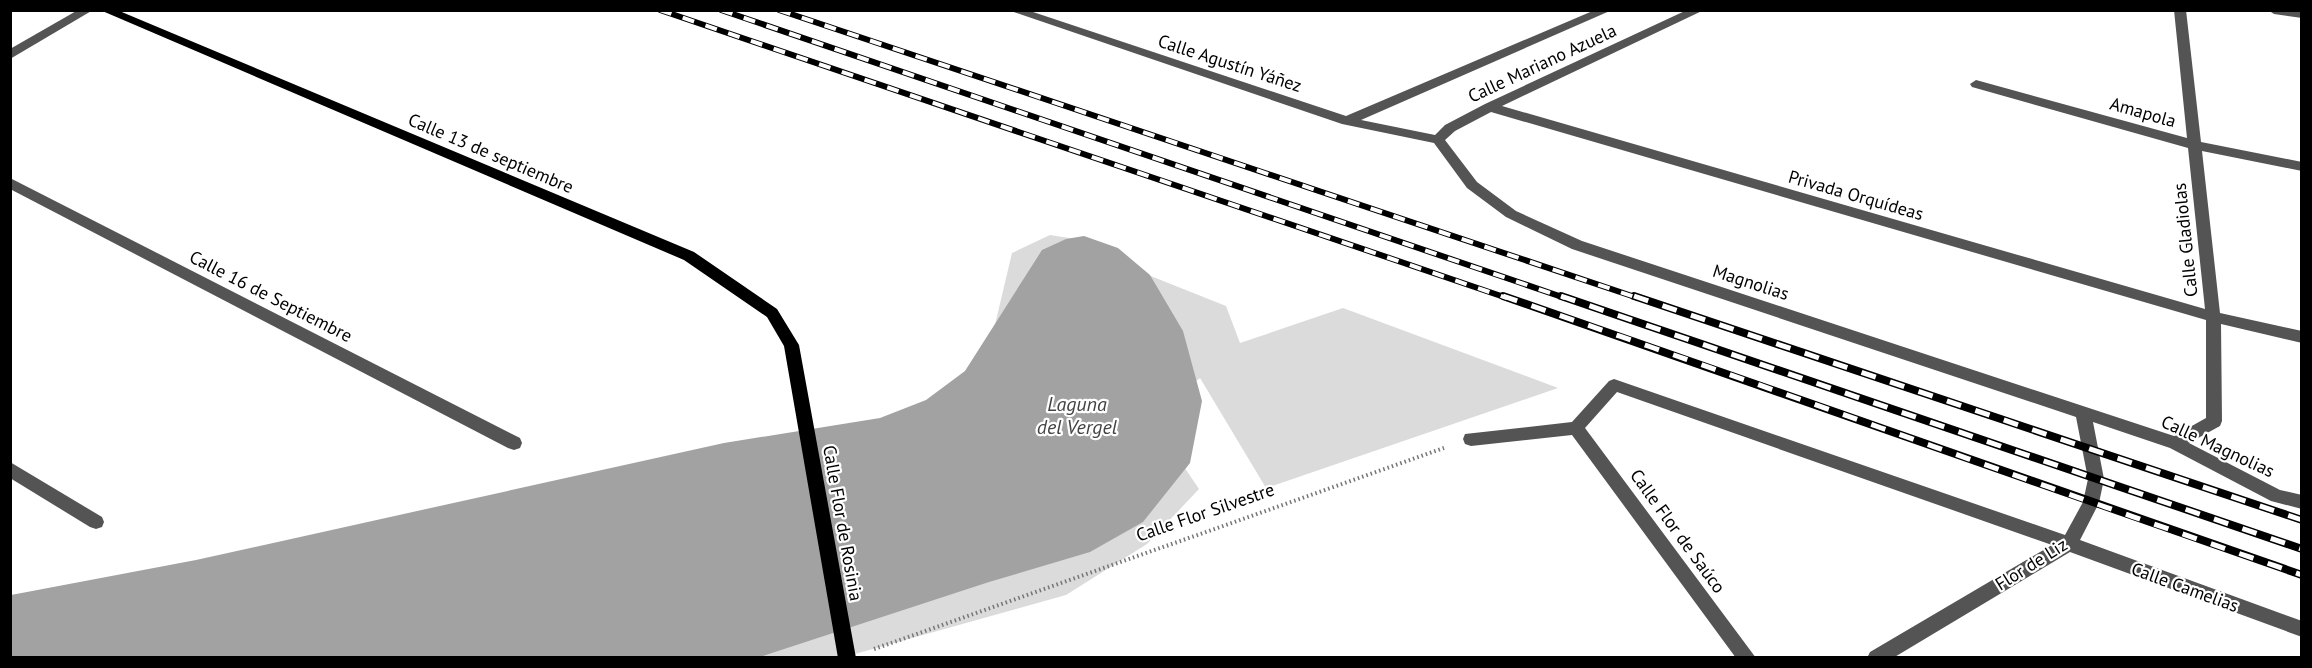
<svg xmlns="http://www.w3.org/2000/svg" width="2312" height="668" viewBox="0 0 2312 668" font-family="'PT Sans',sans-serif">
  <rect width="100%" height="100%" fill="#fff"/>
  <path fill="#dbdbdb" d="M1050 235 1082 240 1108 259 1226 306 1240 343 1343 308 1558 388 1266 488 1200 378 1184 391 1168 443 1199 489 1147 544 1066 595 844 657 11 658 822 468 955 386 994 329 1012 253Z"/>
  <path fill="#a2a2a2" d="M1084 236 1118 248 1150 275 1183 331 1202 401 1190 463 1143 522 1090 552 989 582 760 657 11 658V595L196 560 724 443 880 418 926 400 965 371 1042 250 1066 239Z"/>
  <g fill="none" stroke-linecap="round" stroke-linejoin="round">
    <path stroke="#767676" stroke-width="4" stroke-dasharray="1.5 3" stroke-linecap="butt" d="M874 649 1444 448"/>
    <g fill="#545454" fill-rule="evenodd">
      <path d="M78 10H93L10 59V49Z"/>
      <path d="M1008 10H1027L1346 116 1595 10H1612L1361 120 1435 135 1445 125 1485 104 1687 10H1704L1502 106 2205 309 2188 148 1972 87 1970 84 1976 80 2187 138 2174 10H2186L2201 142 2302 162V171L2202 151 2220 313 2302 331V343L2221 324 2222 421 2220 426 2189 443 2280 490 2302 495V509L2271 501 2170 448 2093 422 2104 479 2099 503 2080 540 2302 621V637L2070 552 1893 658H1867L1870 652 2052 545 1617 392 1585 428 1756 658H1736L1572 435 1471 446 1465 444 1463 439 1465 434 1572 422 1609 381 1614 379 2065 535 2083 502 2088 479 2076 417 1572 249 1506 217 1467 188 1434 143 1342 124ZM1491 112 2206 320V418L2174 436 1582 241 1516 211 1477 182 1445 140 1455 131Z"/>
      <path d="M2268 10H2302V18L2274 14Z"/>
      <path d="M10 178 520 438 522 443 520 448 514 450 508 448 10 189Z"/>
      <path d="M10 462 102 517 104 522 102 527 96 529 90 527 10 478Z"/>
    </g>
    <path fill="#000" fill-rule="evenodd" d="M100 10H117L694 252 777 309 799 345 856 658H838L784 346 767 317 684 260Z"/>
    <defs>
      <g id="rail-far1">
        <path d="M660 10 1507 298"/>
        <path d="M721 10 1565 298"/>
        <path d="M779 10 1638 298"/>
      </g>
      <g id="rail">
        <path d="M1503 296C1770 387 2035 484 2302 575"/>
        <path d="M1561 296 2302 549"/>
        <path d="M1634 296 2302 520"/>
      </g>
    </defs>
    <use href="#rail-far1" stroke="#000" stroke-width="6"/>
    <use href="#rail" stroke="#000" stroke-width="8"/>
    <use href="#rail-far1" stroke="#fff" stroke-width="4" stroke-dasharray="12" stroke-linecap="butt"/>
    <use href="#rail" stroke="#fff" stroke-width="5" stroke-dasharray="15" stroke-linecap="butt"/>
  </g>
  <g text-anchor="middle" dominant-baseline="central" stroke-width="4.5" stroke-linejoin="round" paint-order="stroke">
    <g font-size="18" fill="#000" stroke="#fff">
      <text transform="translate(1230 63) rotate(18)">Calle Agustín Yáñez</text>
      <text transform="translate(1542 63) rotate(-25)">Calle Mariano Azuela</text>
      <text transform="translate(2143 112) rotate(16)">Amapola</text>
      <text transform="translate(491 153) rotate(23)">Calle 13 de septiembre</text>
      <text transform="translate(1856 195) rotate(16)">Privada Orquídeas</text>
      <text transform="translate(2185 240) rotate(-96)">Calle Gladiolas</text>
      <text transform="translate(1751 282) rotate(18)">Magnolias</text>
      <text transform="translate(271 296) rotate(27)">Calle 16 de Septiembre</text>
      <text transform="translate(2218 446) rotate(25)">Calle Magnolias</text>
      <text transform="translate(1205 512) rotate(-19)">Calle Flor Silvestre</text>
      <text transform="translate(843 523) rotate(80)">Calle Flor de Rosinia</text>
      <text transform="translate(1678 531) rotate(54)">Calle Flor de Saúco</text>
      <text transform="translate(2031 564) rotate(-32)">Flor de Liz</text>
      <text transform="translate(2185 587) rotate(20)">Calle Camelias</text>
    </g>
    <g font-size="20" font-style="italic" fill="#434343" stroke="#fff">
      <text x="1077" y="404">Laguna<tspan x="1077" dy="23">del Vergel</tspan></text>
    </g>
  </g>
  <rect width="2312" height="668" fill="none" stroke="#000000" stroke-width="24"/>
</svg>
